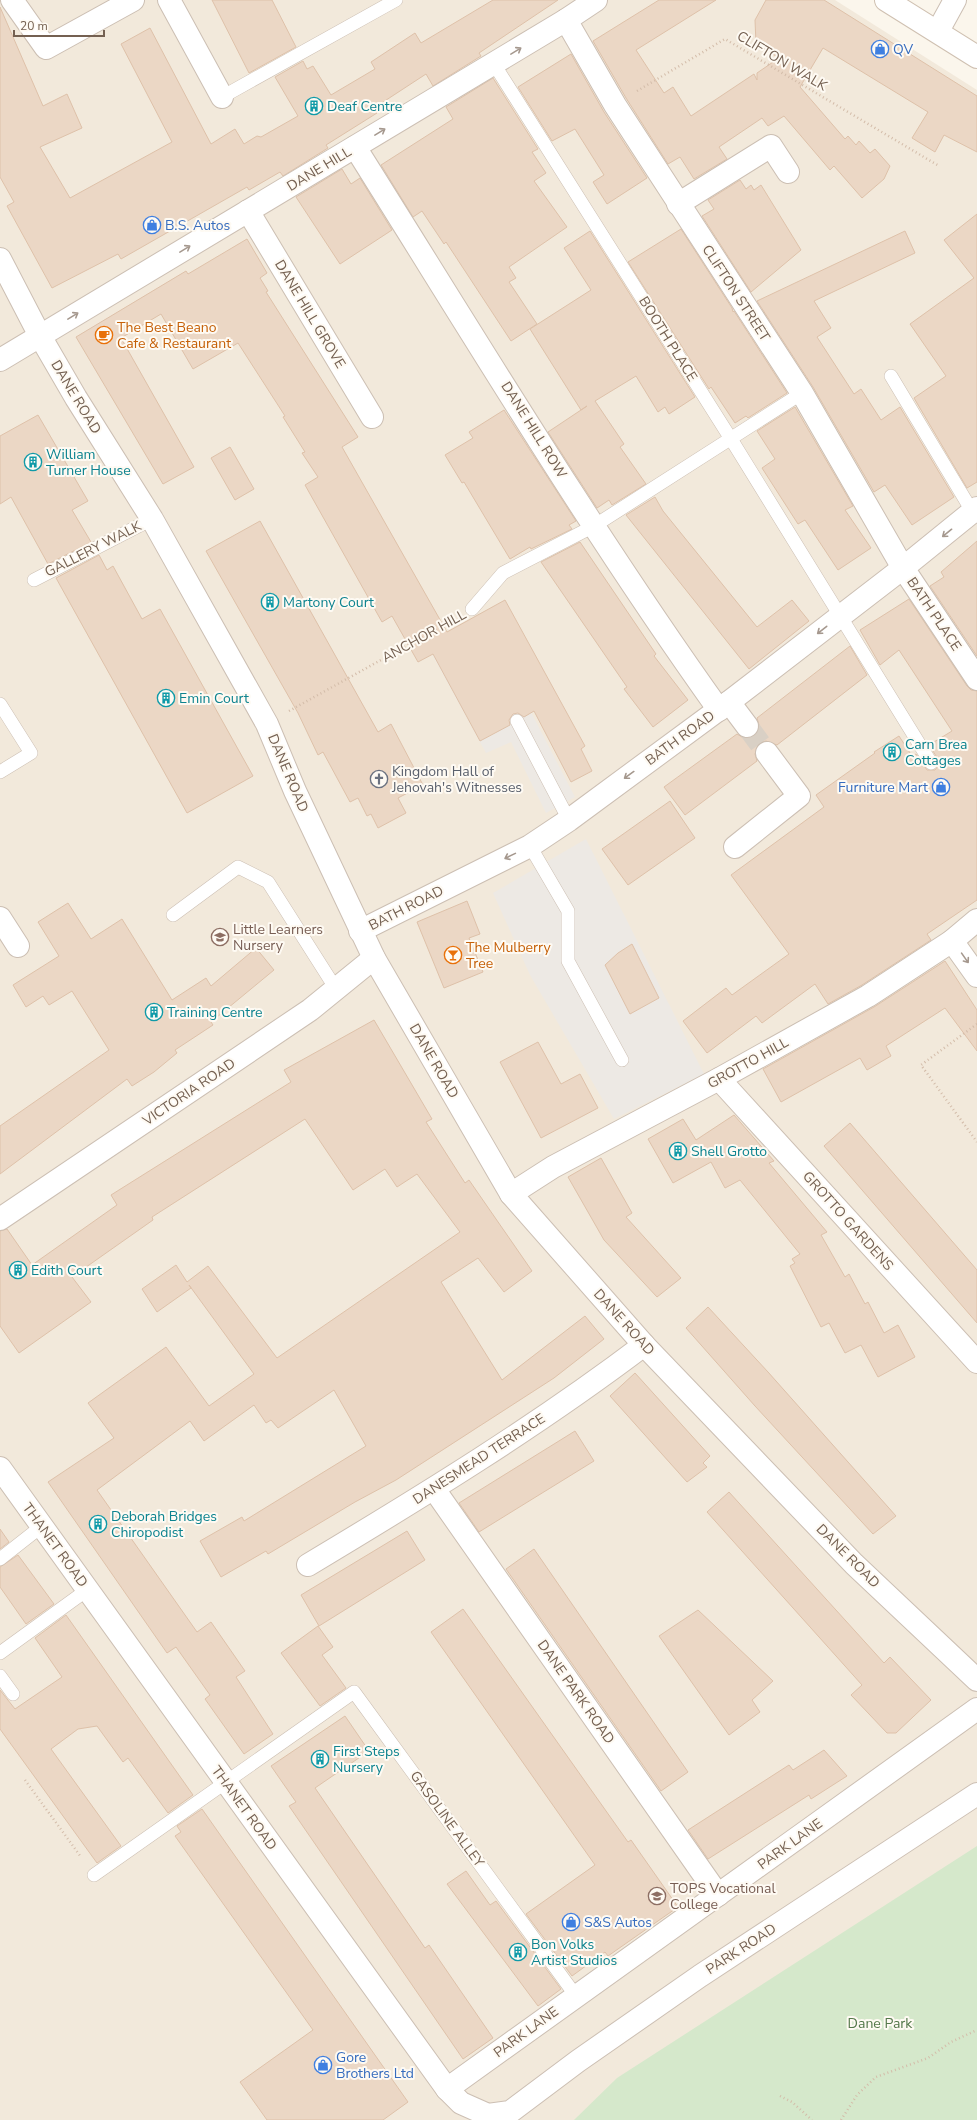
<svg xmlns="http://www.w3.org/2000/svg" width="977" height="2120" viewBox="0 0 977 2120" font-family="'Nunito Sans',sans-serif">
  <rect width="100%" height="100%" fill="#fbf6ec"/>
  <path fill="#f2e9db" d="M0 0H835L977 90V2120H0Z"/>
  <g fill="#ede9e4">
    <path d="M426 643 506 664 575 797 546 813 511 742 486 753Z"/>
    <path d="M586 839 704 1074 614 1119 530 975 493 893Z"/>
  </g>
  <path fill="#d5e8cb" d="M977 1846V2120H574L617 2078Z"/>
  <g fill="#ebd7c5" stroke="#dec1a9">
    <path d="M212 0H272L296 47 249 73Z"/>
    <path d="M493 0H558L479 53 481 56 433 86 426 74 374 108 377 113 326 145 328 148 283 176 280 172 249 190 247 187 121 259 118 254 52 288 7 206 14 202 0 177V7L43 106 67 94 82 128 40 147 70 198 172 142 121 44 150 28 211 144 235 129 244 144 257 136 261 137 298 116 275 77 303 61 307 69 313 66 331 95 375 69 371 62 415 33 421 43Z"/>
    <path d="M659 0H716L636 50 664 93 673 87 691 116 754 74 757 80V73L779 58 756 44 755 20 766 0H824L977 96V152L944 135 935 152 912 138 928 112 823 48 800 87 845 139 848 136 856 145 859 141 870 153 875 149 890 166 884 179 862 198 834 166 830 170 784 116 768 126 762 118 719 147 727 159 694 179 680 157 668 164 626 98 593 41Z"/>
    <path d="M571 54 604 112 647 178 607 204 593 182 604 175 575 129 552 141 518 87Z"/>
    <path d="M493 78 538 149 532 152 546 173 534 181 567 227 509 267 516 278 509 282 537 324 511 341 446 242 444 244 422 211 413 217 381 165 453 119 446 107Z"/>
    <path d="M342 169 351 184 360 178 392 230 340 264 296 197Z"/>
    <path d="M740 180 746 189 751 185 754 190 761 185 801 250 751 292 702 216 714 209 708 200Z"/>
    <path d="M977 214V482L967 488 914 398 946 376 910 324 974 278 944 240Z"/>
    <path d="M681 229 732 308 733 312 734 311 787 393 748 418 746 416 735 423 711 387 709 389 628 262Z"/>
    <path d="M590 231 695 397 669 414 665 407 658 412 636 376 595 401 624 444 620 447 646 484 612 505 609 500 597 508 548 432 587 406 581 410 530 329 591 290 564 248Z"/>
    <path d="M905 231 915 253 814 301 831 328 817 337 854 394 861 389 881 420 900 407 954 497 912 525 885 485 874 492 813 387 757 301Z"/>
    <path d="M247 239 267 273 260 278 268 291 266 292 358 437 342 447 447 632 505 600 585 746 581 749 592 771 571 782 534 711 524 717 518 713 513 714 509 720 510 725 480 741 433 654 418 662 392 616 382 622 305 485 318 477 302 453 305 452 283 417 285 416 238 343 193 369 161 314 121 338 194 467 163 484 76 337 186 271 188 274Z"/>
    <path d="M795 407 853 506 845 510 871 548 838 570 805 520 798 524 762 468 775 459 757 431Z"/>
    <path d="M504 410 576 521 569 525 572 529 531 549 530 547 510 559 464 482 462 483 445 455 473 438 469 432Z"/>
    <path d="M38 415 88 501 72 510 91 542 48 564 11 497 0 504V436Z"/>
    <path d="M230 447 254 489 235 500 211 458Z"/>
    <path d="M655 497 663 511 757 627 792 600 809 621 749 669 626 515Z"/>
    <path d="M260 521 378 732 391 724 423 785 398 798 406 813 378 828 371 814 367 816 358 798 350 802 323 752 318 755 298 713 206 551Z"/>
    <path d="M977 541V656L930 586 944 577 941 572Z"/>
    <path d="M580 542 656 654 654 656 688 700 653 727 624 689 627 687 541 562Z"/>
    <path d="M99 555 107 570 113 566 142 619 160 609 253 776 187 813 56 578Z"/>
    <path d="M909 599 967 686 971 690 977 691V900L927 934 931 940 862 985 828 1004 815 984 762 1023 756 1016 707 1053 683 1021 726 988 732 995 789 954 731 875 824 807 816 795 875 753 874 752 899 736 912 756 916 754 927 770H935L938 766V759L929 745 952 731 899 650 880 665 860 630Z"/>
    <path d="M850 646 867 675 777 745 766 741 759 743 755 754 757 761 685 815 664 787 737 734 742 737 748 738 755 736 759 725 757 718Z"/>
    <path d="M670 801 695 838 628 885 602 849Z"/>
    <path d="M467 901 480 934 469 938 483 972 444 988 417 922Z"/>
    <path d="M68 903 91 939 122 919 172 1000 206 978 211 986 256 948 274 970 211 1022 213 1025 175 1050 177 1053 154 1072 132 1086 127 1079 0 1174V1126L109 1050 72 991 49 1005 43 996 26 1007 13 985 59 956 38 922Z"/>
    <path d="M632 944 659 998 630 1014 605 965 618 953Z"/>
    <path d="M945 961 977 1010V1051L945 1008 886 1046 891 1056 867 1070 860 1058 781 1102 763 1069 874 1007Z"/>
    <path d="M374 1020 432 1119 426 1122 465 1183 469 1180 532 1271 504 1292 478 1258 441 1282 502 1380 585 1316 604 1339 554 1378 396 1480 355 1502 268 1554 266 1551 221 1577 200 1541 242 1517 244 1521 366 1446 334 1390 278 1428 271 1420 266 1423 254 1405 204 1441 190 1421 97 1490 197 1632 211 1622 245 1671 236 1677 273 1734 244 1754 205 1699 210 1695 176 1647 167 1653 48 1482 114 1438 88 1403 166 1347 209 1406 254 1374 189 1285 191 1288 157 1312 142 1289 176 1265 187 1282 208 1266 277 1358 460 1232 417 1174 397 1187 385 1169 353 1190 305 1119 152 1217 153 1220 72 1277 91 1302 19 1353 0 1326V1231L7 1229 32 1265 117 1205 111 1195 291 1082 284 1070Z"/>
    <path d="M538 1042 561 1084 580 1074 598 1108 541 1138 500 1062Z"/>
    <path d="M734 1115 774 1161 769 1163 827 1232 821 1235 845 1277 849 1274 865 1304 868 1302 884 1333 898 1325 915 1357 878 1377 861 1345 845 1353 829 1323 821 1327 790 1266 795 1263 792 1259 800 1254 740 1180 725 1188 711 1162 673 1183 648 1139 683 1119 696 1140Z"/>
    <path d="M850 1123 977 1270V1323L824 1146Z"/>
    <path d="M601 1158 632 1213 626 1217 681 1278 657 1297 604 1240 568 1177Z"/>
    <path d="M708 1307 768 1372 896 1516 873 1534 755 1406 686 1328Z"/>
    <path d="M635 1373 710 1456 703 1463 707 1467 687 1482 610 1396Z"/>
    <path d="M575 1431 594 1461 479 1532 459 1503Z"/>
    <path d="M729 1492 884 1663 890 1657 931 1700 896 1733H887L851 1695 862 1685 707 1512Z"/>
    <path d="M0 1529 9 1542 0 1549Z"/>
    <path d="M407 1531 425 1560 319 1626 301 1595Z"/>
    <path d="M534 1549 688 1772 661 1791 506 1569Z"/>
    <path d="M18 1555 54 1604 26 1624 0 1587V1567Z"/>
    <path d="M463 1609 628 1842 631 1840 678 1907 608 1956 605 1952 572 1976 526 1914 595 1865 431 1632Z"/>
    <path d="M698 1610 773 1681 752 1700 760 1712 729 1735 659 1636Z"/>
    <path d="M66 1615 193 1795 168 1813 128 1758 123 1762 97 1726 78 1729 51 1749 121 1846 97 1863 0 1729V1690L15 1709 62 1677 35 1638Z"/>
    <path d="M318 1626 333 1647 322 1655 346 1688 320 1706 281 1653Z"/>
    <path d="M345 1716 369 1751 315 1788 425 1948 429 1945 493 2038 463 2059 289 1806 296 1802 271 1766Z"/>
    <path d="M824 1750 847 1776 811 1799 809 1795 708 1859 688 1830 789 1765 793 1770Z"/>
    <path d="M202 1809 408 2102 383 2120H267L240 2082 313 2030 175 1836 181 1832 177 1826Z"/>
    <path d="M466 1871 490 1905 496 1901 561 1989 538 2006 447 1884Z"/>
  </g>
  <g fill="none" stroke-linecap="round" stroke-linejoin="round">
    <path stroke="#d9d0c5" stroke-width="22" stroke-dasharray="22 11" stroke-linecap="butt" d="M747 726 767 753"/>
    <defs>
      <g id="service">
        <path d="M494 64 731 439 931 763"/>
        <path d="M222 97 396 0"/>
        <path d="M891 376 975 516"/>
        <path d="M34 580 152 519"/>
        <path d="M472 609 503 573 594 526 802 393"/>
        <path d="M0 704 31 753 0 772"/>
        <path d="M517 721 569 820"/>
        <path d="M530 846 568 911V961L622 1060"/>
        <path d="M173 915 238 867 268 882 336 989"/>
        <path d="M0 1559 42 1526"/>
        <path d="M0 1653 87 1590"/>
        <path d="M0 1676 13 1694"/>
        <path d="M94 1875 354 1692 576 1996"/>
      </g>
      <g id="minor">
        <path d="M12 0 46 48 133 0"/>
        <path d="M169 0 222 97"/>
        <path d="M566 20 615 105 802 393 903 568 977 679"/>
        <path d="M938 31 955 0"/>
        <path d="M355 147C474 336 589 528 719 710"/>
        <path d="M678 204 771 146 788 172"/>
        <path d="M248 211 372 417"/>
        <path d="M0 360 566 20 596 0"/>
        <path d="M729 702 747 726"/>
        <path d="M735 847 799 796 767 753"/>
        <path d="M0 918 18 946"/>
        <path d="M360 931 530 846 569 820 729 702 903 568 977 508"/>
        <path d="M952 941 977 976"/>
        <path d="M719 1079 977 1362"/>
        <path d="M511 1194 553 1167 719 1079 868 996 952 941 977 920"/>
        <path d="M0 1219 310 1010 374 958"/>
        <path d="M0 1468 447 2089 461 2103 488 2115 510 2112 578 2061 700 1976 977 1794"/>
        <path d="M434 1489 718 1895"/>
        <path d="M308 1565C423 1496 537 1426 644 1345"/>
        <path d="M447 2089 977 1709"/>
      </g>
      <path id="tertiary" d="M0 259 40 336 76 398 152 519 267 724 295 791 374 958 511 1194 644 1345 854 1564 977 1680"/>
      <path id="secondary" d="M886 0 977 57"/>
    </defs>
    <use href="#service" stroke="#ccbfb3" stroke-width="14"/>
    <use href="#minor" stroke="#ccbfb3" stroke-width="24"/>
    <use href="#tertiary" stroke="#ccbfb3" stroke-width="24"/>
    <use href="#secondary" stroke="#cfc0b1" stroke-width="24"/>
    <g stroke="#d3bca9" stroke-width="2.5" stroke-dasharray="1 3" stroke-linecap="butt">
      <path d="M637 91 725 39 939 166"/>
      <path d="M289 711 453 620"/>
      <path d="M977 1024 921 1065 977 1142"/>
      <path d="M25 1780 81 1857"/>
      <path d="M780 2096 792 2102 812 2120"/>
      <path d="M841 2120 857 2095 876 2077 928 2058 951 2042 977 2030"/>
    </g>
    <use href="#service" stroke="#fff" stroke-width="13"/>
    <use href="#minor" stroke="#fff" stroke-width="22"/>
    <use href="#tertiary" stroke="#fff" stroke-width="22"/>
    <use href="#secondary" stroke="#fff" stroke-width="22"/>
  </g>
  <defs><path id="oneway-shaft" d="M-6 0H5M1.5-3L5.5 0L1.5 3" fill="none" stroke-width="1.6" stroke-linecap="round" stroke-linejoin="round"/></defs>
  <g stroke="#a5988e">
    <use href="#oneway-shaft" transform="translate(516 51) rotate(-31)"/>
    <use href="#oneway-shaft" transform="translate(380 132) rotate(-31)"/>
    <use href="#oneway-shaft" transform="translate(185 249) rotate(-31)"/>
    <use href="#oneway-shaft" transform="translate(73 316) rotate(-31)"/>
    <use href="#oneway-shaft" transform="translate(947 533) rotate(141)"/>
    <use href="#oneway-shaft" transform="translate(822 630) rotate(142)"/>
    <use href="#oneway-shaft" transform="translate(629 775) rotate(144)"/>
    <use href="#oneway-shaft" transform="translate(510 856) rotate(154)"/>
    <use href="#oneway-shaft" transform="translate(965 958) rotate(55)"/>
  </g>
  <defs>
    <symbol id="shop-ring" viewBox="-11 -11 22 22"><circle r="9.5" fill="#fefaf3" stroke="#3f7fe0" stroke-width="1.5"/><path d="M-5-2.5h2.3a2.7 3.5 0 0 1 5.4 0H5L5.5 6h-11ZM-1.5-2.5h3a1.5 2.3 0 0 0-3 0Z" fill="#3f7fe0"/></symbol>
    <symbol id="building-ring" viewBox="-11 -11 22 22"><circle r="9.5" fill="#fefaf3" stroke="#0f9aa8" stroke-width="1.5"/><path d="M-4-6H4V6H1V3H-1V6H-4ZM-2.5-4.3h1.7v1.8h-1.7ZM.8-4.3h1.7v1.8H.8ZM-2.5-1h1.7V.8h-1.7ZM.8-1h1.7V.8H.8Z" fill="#0f9aa8"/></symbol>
    <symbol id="cafe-ring" viewBox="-11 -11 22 22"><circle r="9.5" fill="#fefaf3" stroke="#e8710a" stroke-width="1.5"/><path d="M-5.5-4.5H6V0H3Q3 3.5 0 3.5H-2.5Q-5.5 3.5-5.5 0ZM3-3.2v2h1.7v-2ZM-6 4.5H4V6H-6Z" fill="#e8710a"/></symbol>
    <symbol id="church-ring" viewBox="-11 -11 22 22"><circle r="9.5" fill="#fefaf3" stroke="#6b7280" stroke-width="1.5"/><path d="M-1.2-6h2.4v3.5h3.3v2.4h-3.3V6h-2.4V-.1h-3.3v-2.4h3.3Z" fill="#6b7280"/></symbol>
    <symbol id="school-ring" viewBox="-11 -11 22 22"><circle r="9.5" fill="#fefaf3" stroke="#8d6e63" stroke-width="1.5"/><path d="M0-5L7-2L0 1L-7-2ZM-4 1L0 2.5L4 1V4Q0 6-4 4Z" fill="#8d6e63"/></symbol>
    <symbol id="bar-ring" viewBox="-11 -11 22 22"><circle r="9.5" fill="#fefaf3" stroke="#e8710a" stroke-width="1.5"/><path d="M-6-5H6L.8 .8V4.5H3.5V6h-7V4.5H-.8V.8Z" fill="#e8710a"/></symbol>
    <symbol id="university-ring" viewBox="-11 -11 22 22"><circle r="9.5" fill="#fefaf3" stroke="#8d6e63" stroke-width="1.5"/><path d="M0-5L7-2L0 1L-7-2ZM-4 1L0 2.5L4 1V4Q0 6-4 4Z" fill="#8d6e63"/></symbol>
  </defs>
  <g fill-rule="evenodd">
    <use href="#shop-ring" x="870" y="39" width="20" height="20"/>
    <use href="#building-ring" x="304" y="96" width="20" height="20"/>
    <use href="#shop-ring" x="142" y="215" width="20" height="20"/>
    <use href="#cafe-ring" x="94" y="325" width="20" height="20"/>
    <use href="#building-ring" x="23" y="452" width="20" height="20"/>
    <use href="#building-ring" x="260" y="592" width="20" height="20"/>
    <use href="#building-ring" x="156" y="688" width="20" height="20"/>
    <use href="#building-ring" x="882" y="742" width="20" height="20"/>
    <use href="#church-ring" x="369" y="769" width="20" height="20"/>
    <use href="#shop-ring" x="931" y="777" width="20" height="20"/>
    <use href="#school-ring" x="210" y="927" width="20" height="20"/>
    <use href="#bar-ring" x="443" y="945" width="20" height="20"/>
    <use href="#building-ring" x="144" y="1002" width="20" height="20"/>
    <use href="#building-ring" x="668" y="1141" width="20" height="20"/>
    <use href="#building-ring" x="8" y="1260" width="20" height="20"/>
    <use href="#building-ring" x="88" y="1514" width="20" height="20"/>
    <use href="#building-ring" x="310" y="1749" width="20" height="20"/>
    <use href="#university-ring" x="647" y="1886" width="20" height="20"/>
    <use href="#shop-ring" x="561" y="1912" width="20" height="20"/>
    <use href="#building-ring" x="508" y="1942" width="20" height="20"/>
    <use href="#shop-ring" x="313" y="2055" width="20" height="20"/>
  </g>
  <g text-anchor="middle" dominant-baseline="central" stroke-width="4" stroke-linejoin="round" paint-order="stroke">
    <g font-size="14" fill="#366cbe" stroke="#fefaf3" text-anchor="start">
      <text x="893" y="49">QV</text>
      <text x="165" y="225">B.S. Autos</text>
      <text x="928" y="787" text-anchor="end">Furniture Mart</text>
      <text x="584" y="1922">S&amp;S Autos</text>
      <text x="336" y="2057">Gore<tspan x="336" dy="16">Brothers Ltd</tspan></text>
    </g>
    <g font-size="14" fill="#746051" stroke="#fefaf3">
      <text transform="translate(782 61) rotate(31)">CLIFTON WALK</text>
      <text transform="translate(319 169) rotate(-31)">DANE HILL</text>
      <text transform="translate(736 293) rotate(57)">CLIFTON STREET</text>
      <text transform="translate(310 314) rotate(59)">DANE HILL GROVE</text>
      <text transform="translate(668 339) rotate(58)">BOOTH PLACE</text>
      <text transform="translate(76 397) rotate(59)">DANE ROAD</text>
      <text transform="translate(534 430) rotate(58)">DANE HILL ROW</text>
      <text transform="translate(93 549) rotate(-27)">GALLERY WALK</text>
      <text transform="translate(934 614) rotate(56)">BATH PLACE</text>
      <text transform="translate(424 636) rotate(-29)">ANCHOR HILL</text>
      <text transform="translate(680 738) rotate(-36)">BATH ROAD</text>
      <text transform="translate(288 773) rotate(67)">DANE ROAD</text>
      <text transform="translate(406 908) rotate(-27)">BATH ROAD</text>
      <text transform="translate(434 1061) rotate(60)">DANE ROAD</text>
      <text transform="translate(748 1063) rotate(-29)">GROTTO HILL</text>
      <text transform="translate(189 1092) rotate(-34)">VICTORIA ROAD</text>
      <text transform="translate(848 1221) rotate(48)">GROTTO GARDENS</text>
      <text transform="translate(624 1322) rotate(48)">DANE ROAD</text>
      <text transform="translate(479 1459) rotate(-33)">DANESMEAD TERRACE</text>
      <text transform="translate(55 1545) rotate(54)">THANET ROAD</text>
      <text transform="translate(848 1556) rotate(45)">DANE ROAD</text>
      <text transform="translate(576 1692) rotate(55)">DANE PARK ROAD</text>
      <text transform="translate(244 1808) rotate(54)">THANET ROAD</text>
      <text transform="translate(447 1819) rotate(54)">GASOLINE ALLEY</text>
      <text transform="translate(790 1844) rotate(-36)">PARK LANE</text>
      <text transform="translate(741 1949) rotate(-33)">PARK ROAD</text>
      <text transform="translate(526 2032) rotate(-36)">PARK LANE</text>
    </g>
    <g font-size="14" fill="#0d838f" stroke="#fefaf3" text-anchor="start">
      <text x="327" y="106">Deaf Centre</text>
      <text x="46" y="454">William<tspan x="46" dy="16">Turner House</tspan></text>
      <text x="283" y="602">Martony Court</text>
      <text x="179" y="698">Emin Court</text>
      <text x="905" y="744">Carn Brea<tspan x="905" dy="16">Cottages</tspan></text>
      <text x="167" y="1012">Training Centre</text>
      <text x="691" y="1151">Shell Grotto</text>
      <text x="31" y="1270">Edith Court</text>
      <text x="111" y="1516">Deborah Bridges<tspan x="111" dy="16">Chiropodist</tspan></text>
      <text x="333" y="1751">First Steps<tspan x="333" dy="16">Nursery</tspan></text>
      <text x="531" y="1944">Bon Volks<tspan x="531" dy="16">Artist Studios</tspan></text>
    </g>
    <g font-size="14" fill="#c56008" stroke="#fefaf3" text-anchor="start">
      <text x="117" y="327">The Best Beano<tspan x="117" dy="16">Cafe &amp; Restaurant</tspan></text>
      <text x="466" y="947">The Mulberry<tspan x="466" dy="16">Tree</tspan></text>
    </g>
    <g font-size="14" fill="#5b616d" stroke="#fefaf3" text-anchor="start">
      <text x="392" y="771">Kingdom Hall of<tspan x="392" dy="16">Jehovah's Witnesses</tspan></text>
    </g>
    <g font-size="14" fill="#785e54" stroke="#fefaf3" text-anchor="start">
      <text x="233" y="929">Little Learners<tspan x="233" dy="16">Nursery</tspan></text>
      <text x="670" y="1888">TOPS Vocational<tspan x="670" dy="16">College</tspan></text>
    </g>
    <g font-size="14" fill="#54784a" stroke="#fefaf3">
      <text x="880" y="2023">Dane Park</text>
    </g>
  </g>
  <path d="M14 30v6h90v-6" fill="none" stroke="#746051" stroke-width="2"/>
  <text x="20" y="30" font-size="12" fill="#746051" stroke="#fefaf3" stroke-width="3" paint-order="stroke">20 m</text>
</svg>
